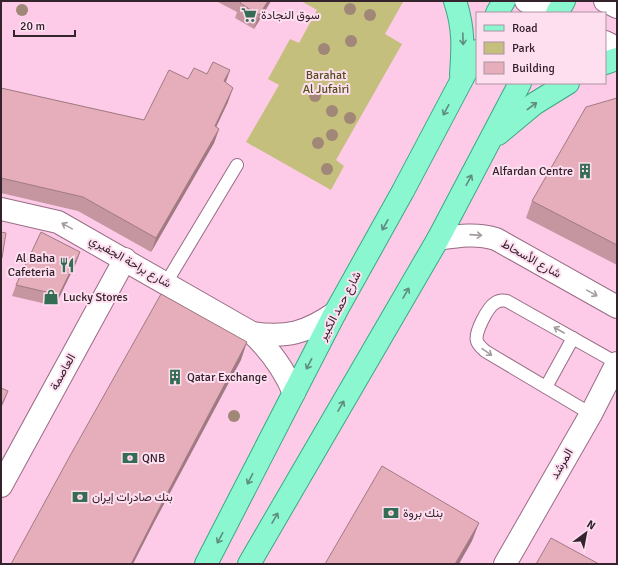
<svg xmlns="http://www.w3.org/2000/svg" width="618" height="565" viewBox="0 0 618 565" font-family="Signika,Vazirmatn,sans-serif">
  <rect width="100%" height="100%" fill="#fdcbe7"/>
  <path fill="#c5bf7d" d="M301 1 403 2 385 34 402 44 336 160 344 166 331 190 246 142 279 85 268 79 290 39 299 43 317 10Z"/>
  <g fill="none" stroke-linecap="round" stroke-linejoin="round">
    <defs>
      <g id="service">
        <path d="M166 283 237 165"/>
        <path d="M546 387 573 338"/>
        <path d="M591 414 485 351C482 348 478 345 477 341 474 333 488 307 495 303 499 300 503 300 507 301L617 363"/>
      </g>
      <g id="minor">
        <path d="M1 209 58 222 252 333C270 350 284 369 294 393"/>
        <path d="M438 239C458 236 476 233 496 239L617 307"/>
        <path d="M252 333C287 338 306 333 335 313"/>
        <path d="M1 486 125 259"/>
        <path d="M505 564 591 414 617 363"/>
      </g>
      <g id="tertiary">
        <path d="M526 1 549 13"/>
        <path d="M605 1 617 7"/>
        <path d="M605 42 617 48"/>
      </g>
      <g id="primary">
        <path d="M455 1C464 28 463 47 461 75"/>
        <path d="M497 13 504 1"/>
        <path d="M557 13 564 1"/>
        <path d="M605 63 617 59"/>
        <path d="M498 134 534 104 568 83"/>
        <path d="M206 564 335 313 403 191 477 51"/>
        <path d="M249 564 438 239 520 83"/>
      </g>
    </defs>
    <use href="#service" stroke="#986c85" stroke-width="14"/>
    <use href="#minor" stroke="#986c85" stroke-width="24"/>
    <use href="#tertiary" stroke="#986c85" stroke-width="24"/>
    <use href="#primary" stroke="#39a982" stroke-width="24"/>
    <use href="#service" stroke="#fff" stroke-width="12"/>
    <use href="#minor" stroke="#fff" stroke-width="22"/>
    <use href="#tertiary" stroke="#fff" stroke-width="22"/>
    <use href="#primary" stroke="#8af7d0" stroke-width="22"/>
  </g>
  <g fill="#a08777">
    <circle cx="350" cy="9" r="6"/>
    <circle cx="22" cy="10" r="6"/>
    <circle cx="370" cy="15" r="6"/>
    <circle cx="351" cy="41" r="6"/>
    <circle cx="324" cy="49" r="6"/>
    <circle cx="315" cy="96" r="6"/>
    <circle cx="332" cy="111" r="6"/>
    <circle cx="350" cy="118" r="6"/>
    <circle cx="332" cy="135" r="6"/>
    <circle cx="318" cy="143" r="6"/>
    <circle cx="327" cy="169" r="6"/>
    <circle cx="234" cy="416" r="6"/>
  </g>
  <g fill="#c596a0">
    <path d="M216 1H271L254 29 235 18 237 12Z"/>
    <path d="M230 70 226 82 228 102 216 127 219 129 214 143 151 252 78 211 1 193V88L144 120 188 79 207 74Z"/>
    <path d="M617 98V265L526 218 532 201Z"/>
    <path d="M80 252 76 263 55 306 12 296 16 285Z"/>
  </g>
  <g fill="#a07a82">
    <path d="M268 1H271L254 29 259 15Z"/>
    <path d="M230 70 225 84 224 81Z"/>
    <path d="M233 88 228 102 210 140 215 126Z"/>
    <path d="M219 129 214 143 151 252 156 238Z"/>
    <path d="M80 252 76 263 55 306 59 295Z"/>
    <path d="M247 342 241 360 155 521 133 564H131L162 503Z"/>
    <path d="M8 391 5 399 1 408V406Z"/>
    <path d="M479 523 472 541 459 564H455Z"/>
  </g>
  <g fill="#e5aeba" stroke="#a07a82">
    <path d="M241 1H268L259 15 240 3Z"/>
    <path d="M213 62 230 70 224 81 233 88 215 126 219 129 156 238 83 197 1 178V88L144 120 169 70 188 79 194 68 207 74Z"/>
    <path d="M617 98V245L532 201 586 107Z"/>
    <path d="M1 232 6 233 2 258H1Z"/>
    <path d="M41 232 80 252 59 295 16 285Z"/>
    <path d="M161 294 247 342 162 503 131 564H11L71 454Z"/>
    <path d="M1 388 8 391 1 406Z"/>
    <path d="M382 466 479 523 455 564H325Z"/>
    <path d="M551 538 599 564H536Z"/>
  </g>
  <defs><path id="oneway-shaft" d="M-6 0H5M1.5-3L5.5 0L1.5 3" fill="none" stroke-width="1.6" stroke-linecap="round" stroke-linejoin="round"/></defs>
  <g stroke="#5f8c7e">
    <use href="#oneway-shaft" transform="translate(463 39) rotate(88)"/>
    <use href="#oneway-shaft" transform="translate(532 106) rotate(-37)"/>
    <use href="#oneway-shaft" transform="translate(446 110) rotate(118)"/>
    <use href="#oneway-shaft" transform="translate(469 180) rotate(-62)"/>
    <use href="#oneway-shaft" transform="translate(385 225) rotate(119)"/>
    <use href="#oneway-shaft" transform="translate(406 293) rotate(-60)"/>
    <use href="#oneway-shaft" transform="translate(309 364) rotate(117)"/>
    <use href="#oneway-shaft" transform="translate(341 406) rotate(-60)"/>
    <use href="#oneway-shaft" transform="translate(250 479) rotate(117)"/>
    <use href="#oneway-shaft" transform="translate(275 518) rotate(-60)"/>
    <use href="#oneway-shaft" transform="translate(220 538) rotate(118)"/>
  </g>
  <g stroke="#a49ca0">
    <use href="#oneway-shaft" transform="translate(67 226) rotate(-151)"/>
    <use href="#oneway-shaft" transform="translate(476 235) rotate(4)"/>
    <use href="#oneway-shaft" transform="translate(592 293) rotate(29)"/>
    <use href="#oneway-shaft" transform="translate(559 330) rotate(-150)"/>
    <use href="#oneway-shaft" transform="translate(487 352) rotate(35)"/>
  </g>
  <defs>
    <symbol id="supermarket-bare" viewBox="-9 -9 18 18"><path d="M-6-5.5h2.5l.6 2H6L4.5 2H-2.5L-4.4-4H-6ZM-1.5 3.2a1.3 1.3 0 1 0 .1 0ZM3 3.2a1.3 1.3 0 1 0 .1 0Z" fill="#346c54" stroke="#fedff0" stroke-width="2.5" paint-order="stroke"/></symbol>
    <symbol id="building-bare" viewBox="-9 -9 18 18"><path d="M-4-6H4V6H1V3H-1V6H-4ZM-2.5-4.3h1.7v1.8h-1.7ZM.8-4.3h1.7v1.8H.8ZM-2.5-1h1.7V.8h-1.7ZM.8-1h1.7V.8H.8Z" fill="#346c54" stroke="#fedff0" stroke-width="2.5" paint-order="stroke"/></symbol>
    <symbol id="restaurant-bare" viewBox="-9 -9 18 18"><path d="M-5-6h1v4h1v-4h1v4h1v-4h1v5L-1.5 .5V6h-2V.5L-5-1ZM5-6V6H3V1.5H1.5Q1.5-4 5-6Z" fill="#346c54" stroke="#fedff0" stroke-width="2.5" paint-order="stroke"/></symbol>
    <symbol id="shop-bare" viewBox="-9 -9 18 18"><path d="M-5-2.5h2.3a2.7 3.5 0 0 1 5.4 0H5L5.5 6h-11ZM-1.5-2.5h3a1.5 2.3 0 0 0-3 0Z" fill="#346c54" stroke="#fedff0" stroke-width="2.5" paint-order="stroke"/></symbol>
    <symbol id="bank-bare" viewBox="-9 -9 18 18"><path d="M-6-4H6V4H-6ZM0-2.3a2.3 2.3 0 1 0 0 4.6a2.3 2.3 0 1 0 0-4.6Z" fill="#346c54" stroke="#fedff0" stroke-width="2.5" paint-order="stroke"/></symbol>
  </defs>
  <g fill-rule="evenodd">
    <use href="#supermarket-bare" x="238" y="4" width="22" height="22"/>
    <use href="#building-bare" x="574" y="160" width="22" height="22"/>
    <use href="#restaurant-bare" x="56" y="254" width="22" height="22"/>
    <use href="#shop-bare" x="40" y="286" width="22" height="22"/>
    <use href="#building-bare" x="164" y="366" width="22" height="22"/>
    <use href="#bank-bare" x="119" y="447" width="22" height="22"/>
    <use href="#bank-bare" x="69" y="486" width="22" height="22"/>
    <use href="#bank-bare" x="380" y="502" width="22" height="22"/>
  </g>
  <g text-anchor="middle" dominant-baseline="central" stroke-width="4" stroke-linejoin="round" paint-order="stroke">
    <g font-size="12" fill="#34222c" stroke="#fedff0" text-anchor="start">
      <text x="261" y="15">سوق النجادة</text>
      <text x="573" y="171" text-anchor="end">Alfardan Centre</text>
      <text x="55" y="258" text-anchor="end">Al Baha<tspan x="55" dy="14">Cafeteria</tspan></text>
      <text x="63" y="297">Lucky Stores</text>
      <text x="187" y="377">Qatar Exchange</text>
      <text x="142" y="458">QNB</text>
      <text x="92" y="497">بنك صادرات إيران</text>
      <text x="403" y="513">بنك بروة</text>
    </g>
    <g font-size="12" fill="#544f1c" stroke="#fedff0">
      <text x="326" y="75">Barahat<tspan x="326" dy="14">Al Jufairi</tspan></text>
    </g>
    <g font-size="12" fill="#34222c" stroke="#fedff0">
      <text transform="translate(531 259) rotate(29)">شارع الأسحاط</text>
      <text transform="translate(130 262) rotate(30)">شارع براحة الجفيري</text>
      <text transform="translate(340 306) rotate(-62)">شارع حمد الكبير</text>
      <text transform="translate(63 372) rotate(-61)">العاصمة</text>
      <text transform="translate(562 464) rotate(-60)">المرشد</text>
    </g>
  </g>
  <rect width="618" height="565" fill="none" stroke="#34222c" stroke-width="4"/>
  <rect x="476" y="12" width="130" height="72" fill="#fedff0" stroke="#ad93a2"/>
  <rect x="484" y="25" width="20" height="6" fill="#8af7d0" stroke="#ad93a2"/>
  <text x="512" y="32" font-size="12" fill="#34222c">Road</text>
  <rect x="484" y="42" width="20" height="12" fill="#c5bf7d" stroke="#ad93a2"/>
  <text x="512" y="52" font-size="12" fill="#34222c">Park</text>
  <rect x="484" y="62" width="20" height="12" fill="#e5aeba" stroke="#ad93a2"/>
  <text x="512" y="72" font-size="12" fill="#34222c">Building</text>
  <g transform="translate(586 533) rotate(32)" stroke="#fedff0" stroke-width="3" paint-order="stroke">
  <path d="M0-3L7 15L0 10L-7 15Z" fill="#34222c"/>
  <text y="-6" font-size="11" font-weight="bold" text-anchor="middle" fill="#34222c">N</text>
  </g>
  <path d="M14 30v6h61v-6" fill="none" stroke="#34222c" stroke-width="2"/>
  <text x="20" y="30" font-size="12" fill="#34222c" stroke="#fedff0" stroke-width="3" paint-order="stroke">20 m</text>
</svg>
